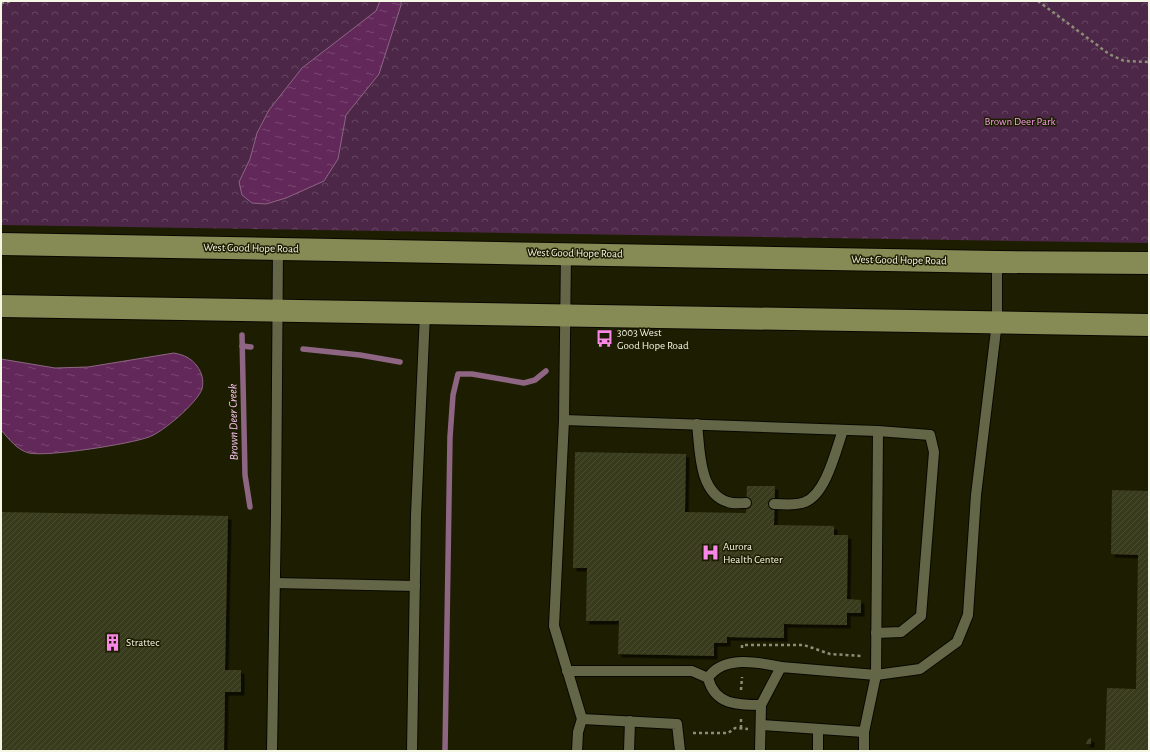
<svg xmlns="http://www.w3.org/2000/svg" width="1150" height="752" viewBox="0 0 1150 752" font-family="'Alegreya Sans',sans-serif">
  <defs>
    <pattern id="park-crowns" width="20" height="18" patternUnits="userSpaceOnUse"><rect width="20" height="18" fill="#4c2747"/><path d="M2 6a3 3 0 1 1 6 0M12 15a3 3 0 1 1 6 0" fill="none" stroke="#664761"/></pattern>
    <pattern id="water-ripples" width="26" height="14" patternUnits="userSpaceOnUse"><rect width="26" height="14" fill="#62285a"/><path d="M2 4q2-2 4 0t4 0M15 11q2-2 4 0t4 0" fill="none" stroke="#794872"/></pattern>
    <pattern id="building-hatch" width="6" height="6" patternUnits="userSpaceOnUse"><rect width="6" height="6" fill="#393a1c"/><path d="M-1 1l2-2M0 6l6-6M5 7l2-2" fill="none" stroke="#4c4e32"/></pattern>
    <filter id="shadow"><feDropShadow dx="3.5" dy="3.5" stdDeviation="0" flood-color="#0009"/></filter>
  </defs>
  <rect width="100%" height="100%" fill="#1d1e01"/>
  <path fill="url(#park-crowns)" d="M1 1H1149V243L1 225Z"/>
  <g fill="url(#water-ripples)" stroke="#8e6684">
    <path d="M380 1H401V5L379 74 346 115 338 159 324 181 286 198 266 204 252 203 242 195 239 182 250 159 257 133 269 110 302 68 376 11Z"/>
    <path d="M174 353C184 355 191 358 197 366 202 373 204 380 202 389 197 403 163 432 149 437 130 444 48 457 29 453 17 450 9 439 1 430V359L55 368 88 367Z"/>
  </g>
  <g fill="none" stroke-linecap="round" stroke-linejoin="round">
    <g stroke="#8e6684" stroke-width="5.5">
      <path d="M242 335 245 475 250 507"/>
      <path d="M242 346 251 347"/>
      <path d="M303 349 360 355 400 362"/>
      <path d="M445 751 450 437 453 395 458 374H472L524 383 535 380 546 371"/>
    </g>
  </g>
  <g fill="url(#building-hatch)" filter="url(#shadow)">
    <path d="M575 452 686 454 685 512 746 513 747 486H775L774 525 834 526V535H848L847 599 861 600V613H847V625L784 624V638L727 637V643H714V656L618 654 619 621H586L587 568H573Z"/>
    <path d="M1112 490 1149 491V751H1105L1107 688 1136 689 1138 555 1111 554Z"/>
    <path d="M1 512 228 516 225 670H241V692H225L224 751H1Z"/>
    <path d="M1091 738V744H1086L1088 739Z"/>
  </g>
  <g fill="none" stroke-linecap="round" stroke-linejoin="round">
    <defs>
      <g id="lane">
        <path d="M566 253 564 420 554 626 582 719 578 732 577 751"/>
        <path d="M564 420 878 431 930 435 934 452 921 616 901 632 876 633"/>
        <path d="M697 424C700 448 698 493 728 502 733 504 740 503 746 503"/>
        <path d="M774 504C784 504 796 506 805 502 826 494 836 450 843 430"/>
        <path d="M275 583 415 586"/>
        <path d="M567 671H692L708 678"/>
        <path d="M761 705C737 705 715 705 708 678 723 655 758 662 781 667"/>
        <path d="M582 719 677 724 680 751"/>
        <path d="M761 725 864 732"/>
        <path d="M272 751 276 515 278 248"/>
        <path d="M412 751 416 515 425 314"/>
        <path d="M629 751 630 721"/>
        <path d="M760 751 761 705 781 667 876 675 920 669 957 642 968 615 976 495 997 322V262"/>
        <path d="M818 751V729"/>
        <path d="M864 751V732L876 675 878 431"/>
      </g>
      <g id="primary">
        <path d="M1 244 997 262 1149 263"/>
        <path d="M1 306 1149 325"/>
      </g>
    </defs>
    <use href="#lane" stroke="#080800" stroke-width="12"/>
    <use href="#primary" stroke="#080800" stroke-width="24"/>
    <g stroke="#8c8d76" stroke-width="2.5" stroke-dasharray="3 3" stroke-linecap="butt">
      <path d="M1038 1 1109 54 1124 61 1149 62"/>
      <path d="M1 3 13 1"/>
      <path d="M742 648V645H804L830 654 862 656"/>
      <path d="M741 690 742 677"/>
      <path d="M741 728V719"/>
      <path d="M693 733H728L735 728 748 729"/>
    </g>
    <use href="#lane" stroke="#646747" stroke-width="10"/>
    <use href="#primary" stroke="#868a54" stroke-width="22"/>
  </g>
  <defs>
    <symbol id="bus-bare" viewBox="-9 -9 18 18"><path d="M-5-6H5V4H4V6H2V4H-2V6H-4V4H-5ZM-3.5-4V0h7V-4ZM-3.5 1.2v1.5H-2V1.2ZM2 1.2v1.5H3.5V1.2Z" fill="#f987e8" stroke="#1d1e01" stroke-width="2.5" paint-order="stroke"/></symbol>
    <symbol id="hospital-bare" viewBox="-9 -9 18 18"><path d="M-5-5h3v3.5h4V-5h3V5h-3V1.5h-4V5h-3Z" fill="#f987e8" stroke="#1d1e01" stroke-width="2.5" paint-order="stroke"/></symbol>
    <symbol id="building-bare" viewBox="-9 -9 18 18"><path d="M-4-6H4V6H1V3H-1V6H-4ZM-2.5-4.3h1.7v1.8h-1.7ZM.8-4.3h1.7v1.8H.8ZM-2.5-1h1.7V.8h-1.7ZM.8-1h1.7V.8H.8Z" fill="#f987e8" stroke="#1d1e01" stroke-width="2.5" paint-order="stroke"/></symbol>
  </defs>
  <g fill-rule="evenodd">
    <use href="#bus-bare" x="592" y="326" width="25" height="25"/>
    <use href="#hospital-bare" x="698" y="540" width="25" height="25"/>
    <use href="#building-bare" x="100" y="630" width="25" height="25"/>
  </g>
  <g text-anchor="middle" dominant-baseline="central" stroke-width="3" stroke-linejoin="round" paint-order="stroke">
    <g font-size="11" fill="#f69ee7" stroke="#1d1e01">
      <text x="1020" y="121">Brown Deer Park</text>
    </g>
    <g font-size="11" fill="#f5f7e5" stroke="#1d1e01">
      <text transform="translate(251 248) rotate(1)">West Good Hope Road</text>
      <text transform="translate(575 253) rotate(1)">West Good Hope Road</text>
      <text transform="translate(899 260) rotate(1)">West Good Hope Road</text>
    </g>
    <g font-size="11" fill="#f5f7e5" stroke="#1d1e01" text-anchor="start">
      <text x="617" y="332">3003 West<tspan x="617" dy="13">Good Hope Road</tspan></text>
      <text x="723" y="546">Aurora<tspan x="723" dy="13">Health Center</tspan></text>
      <text x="126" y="642">Strattec</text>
    </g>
    <g font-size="12" font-style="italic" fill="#f7c1ed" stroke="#1d1e01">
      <text transform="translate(233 422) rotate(-91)">Brown Deer Creek</text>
    </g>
  </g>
  <rect width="1150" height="752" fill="none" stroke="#f5f7e5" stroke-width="4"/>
</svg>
